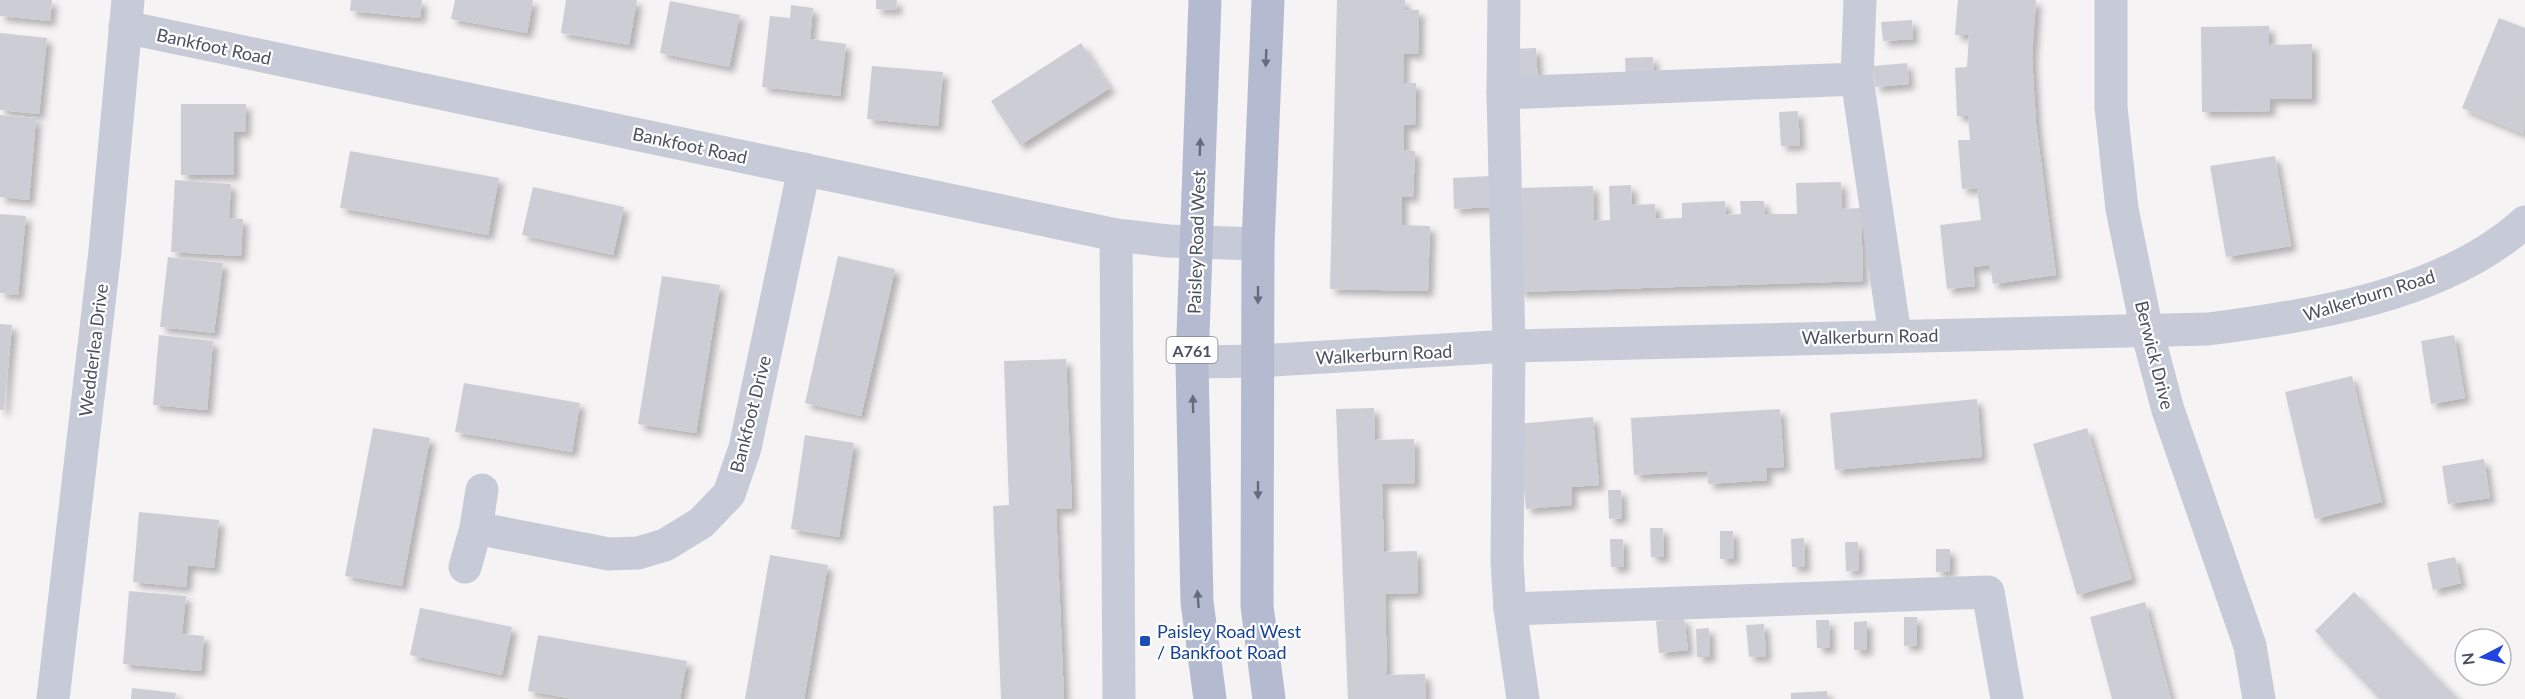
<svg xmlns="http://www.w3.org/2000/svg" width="2525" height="699" viewBox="0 0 2525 699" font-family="Lato,sans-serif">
  <defs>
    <filter id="shadow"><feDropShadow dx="5.5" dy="5.5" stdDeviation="3" flood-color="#0004"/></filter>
  </defs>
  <rect width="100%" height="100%" fill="#f5f3f3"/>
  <g fill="#cdced5" filter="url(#shadow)">
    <path d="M0 0H52L50 21 0 16Z"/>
    <path d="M351 0H422L420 18 350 11Z"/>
    <path d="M455 0H533L527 33 451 19Z"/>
    <path d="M566 0H637L629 45 561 33Z"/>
    <path d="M876 0H897L896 10 876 9Z"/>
    <path d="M1337 0H1405V10H1419L1418 54 1404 53 1403 83H1416L1415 125H1404V150L1415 151 1413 197 1402 196V225L1430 226 1428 291 1330 289Z"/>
    <path d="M1958 0H2036L2032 57 2036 124 2056 275 1993 284 1990 265 1973 267 1975 286 1947 289 1940 225 1981 220 1977 188 1962 189 1958 140H1970L1968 116H1957L1955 68 1967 67 1969 35H1955Z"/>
    <path d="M670 1 740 15 729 67 660 53Z"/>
    <path d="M791 5 813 8 810 39 846 44 840 96 762 87 770 16 790 18Z"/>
    <path d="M2499 18 2525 28 2524 134 2462 108Z"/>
    <path d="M1912 20 1913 39 1883 41 1881 22Z"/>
    <path d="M2269 26V45L2312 44V99H2270V111L2202 112 2201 27Z"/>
    <path d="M0 33 47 38 39 114 0 110Z"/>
    <path d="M1081 43 1110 88 1020 145 991 101Z"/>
    <path d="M1536 48 1538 87H1513L1512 49Z"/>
    <path d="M1653 57 1654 78 1626 80 1625 58Z"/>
    <path d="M1907 63 1909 84 1875 87 1873 66Z"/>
    <path d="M872 66 943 72 938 126 867 119Z"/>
    <path d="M181 104H246L245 132H234V175H181Z"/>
    <path d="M1798 111 1800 145 1781 146 1779 112Z"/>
    <path d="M0 115 36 118 29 200 0 197Z"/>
    <path d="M350 151 499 178 488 235 340 208Z"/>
    <path d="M2275 156 2291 246 2226 257 2210 166Z"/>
    <path d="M1489 176 1490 207 1454 209 1453 178Z"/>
    <path d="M175 180 231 184 229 218 243 219 241 256 171 252Z"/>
    <path d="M1841 182 1842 209 1861 208 1863 281 1519 292 1516 188 1593 186 1594 221 1610 220 1609 186 1631 185 1632 205 1655 204 1656 219 1682 218V203L1725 201 1726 215 1741 214 1740 201H1764L1765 214H1797L1796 183Z"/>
    <path d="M533 187 624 207 613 255 522 235Z"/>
    <path d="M0 214 26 216 18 295 0 293Z"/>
    <path d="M838 256 895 269 861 416 805 403Z"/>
    <path d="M168 257 223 263 214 333 160 327Z"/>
    <path d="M662 276 720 285 696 433 638 424Z"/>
    <path d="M0 324 12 325 4 410H0Z"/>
    <path d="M159 335 213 341 207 410 153 405Z"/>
    <path d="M2454 335 2465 398 2431 404 2421 341Z"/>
    <path d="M1066 359 1072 508 1056 509 1064 699H1001L993 506 1009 505 1004 361Z"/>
    <path d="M2352 376 2382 502 2315 519 2285 392Z"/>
    <path d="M464 383 580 403 572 452 455 432Z"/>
    <path d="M1977 399 1982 457 1835 470 1830 413Z"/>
    <path d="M1374 408 1375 440 1414 439 1415 483 1382 484 1384 552 1417 551 1418 593 1385 594 1387 675 1425 674 1426 699H1348L1336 409Z"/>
    <path d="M1780 409 1784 467 1766 468 1767 480 1708 484 1707 471 1634 475 1631 418Z"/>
    <path d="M1593 417 1599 485 1571 487 1572 505 1526 509 1518 424Z"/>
    <path d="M373 428 430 438 402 586 345 576Z"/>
    <path d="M2087 428 2132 579 2077 595 2033 444Z"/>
    <path d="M805 435 854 443 839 537 791 529Z"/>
    <path d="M2484 459 2490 498 2448 504 2442 466Z"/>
    <path d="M1608 490H1621L1622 518 1609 519Z"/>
    <path d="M139 512 219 520 214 568 188 565 186 587 133 582Z"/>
    <path d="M1650 528H1663L1664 557H1651Z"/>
    <path d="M1720 531H1733L1734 559H1720Z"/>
    <path d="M1804 538 1805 567H1792L1791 539Z"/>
    <path d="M1610 539H1623L1624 567H1611Z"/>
    <path d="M1845 542H1858L1859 570 1846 571Z"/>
    <rect x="1936" y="549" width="14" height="23"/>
    <path d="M770 555 828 565 804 699H745Z"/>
    <path d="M2455 557 2461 583 2433 590 2427 563Z"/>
    <path d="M129 591 186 596 182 634 204 636 201 671 123 664Z"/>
    <path d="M2354 592 2458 699H2380L2315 631Z"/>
    <path d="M2145 602 2171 699H2112L2090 617Z"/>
    <path d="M420 608 512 627 502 675 410 655Z"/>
    <path d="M1904 617H1917V645L1904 646Z"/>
    <path d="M1684 618 1688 650 1659 653 1656 621Z"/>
    <path d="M1816 620H1829L1830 648H1817Z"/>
    <path d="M1867 621V650H1854V622Z"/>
    <path d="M1764 624 1766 656 1749 657 1746 625Z"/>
    <path d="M1709 628 1710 657H1697L1696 629Z"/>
    <path d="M538 635 687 661 680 699H574L528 691Z"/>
    <path d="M132 688 176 693 175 699H131Z"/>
    <path d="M1827 691 1828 699H1791V693Z"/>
  </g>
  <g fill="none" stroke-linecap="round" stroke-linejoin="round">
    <g stroke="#c7cbd7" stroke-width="33">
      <path d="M1504 0 1503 93 1509 346 1507 561 1510 609 1523 699"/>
      <path d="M1860 0 1857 79 1895 335"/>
      <path d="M2111 0V107L2122 209 2147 331 2168 410 2250 646 2259 699"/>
      <path d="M125 27 1116 235 1168 241 1258 244"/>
      <path d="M1503 93 1857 79"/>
      <path d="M1116 235 1119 699"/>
      <path d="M1192 362 1259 361 1509 346 2208 329C2313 316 2444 295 2525 222"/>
      <path d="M476 528 609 554 638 553 665 545 701 523 729 494 745 448 804 169"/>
      <path d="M465 567 476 528 482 490"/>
      <path d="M1510 609 1988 592 2007 699"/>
      <path d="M53 699 105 251 128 0"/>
    </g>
    <g stroke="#b4bbd0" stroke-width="33">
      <path d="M1205 0 1192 362 1197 602 1210 699"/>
      <path d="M1268 0 1258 244 1257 606 1269 699"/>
    </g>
  </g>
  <defs><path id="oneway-solid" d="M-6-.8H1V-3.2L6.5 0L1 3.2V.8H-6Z" transform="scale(1.5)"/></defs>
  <g fill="#656c7c">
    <use href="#oneway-solid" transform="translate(1266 58) rotate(92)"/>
    <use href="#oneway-solid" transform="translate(1200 147) rotate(-88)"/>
    <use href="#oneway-solid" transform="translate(1258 295) rotate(90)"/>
    <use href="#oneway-solid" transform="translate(1193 404) rotate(-91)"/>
    <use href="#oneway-solid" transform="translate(1258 490) rotate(90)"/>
    <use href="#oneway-solid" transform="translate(1198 599) rotate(-94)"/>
  </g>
  <rect fill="#1a4fb4" stroke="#fff" stroke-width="2" x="1139" y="635" width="12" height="12" rx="3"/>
  <g text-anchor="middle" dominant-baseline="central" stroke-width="4.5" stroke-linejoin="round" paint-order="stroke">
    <rect fill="#fff" stroke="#818590" stroke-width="1.5" x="1166.5" y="337" width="51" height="26" rx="4.5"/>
    <g font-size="16" font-weight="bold" fill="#4b5160">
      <text x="1192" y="350">A761</text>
    </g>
    <g font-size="18" fill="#4b5160" stroke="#fff">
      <text transform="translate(214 46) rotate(12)">Bankfoot Road</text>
      <text transform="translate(690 145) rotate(12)">Bankfoot Road</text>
      <text transform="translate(1196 242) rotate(-88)">Paisley Road West</text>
      <text transform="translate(2369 295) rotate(-17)">Walkerburn Road</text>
      <text transform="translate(1870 336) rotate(-1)">Walkerburn Road</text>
      <text transform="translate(93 350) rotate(-83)">Wedderlea Drive</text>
      <text transform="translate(1384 354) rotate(-3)">Walkerburn Road</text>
      <text transform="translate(2155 355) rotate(76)">Berwick Drive</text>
      <text transform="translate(750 414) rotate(-76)">Bankfoot Drive</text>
    </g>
    <g font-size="18" fill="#164399" stroke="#fff" text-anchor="start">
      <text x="1157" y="631">Paisley Road West<tspan x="1157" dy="21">/ Bankfoot Road</tspan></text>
    </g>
  </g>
  <g transform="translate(2483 657) rotate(263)"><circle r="28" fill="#ffffff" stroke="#b7b9bf" stroke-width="1.5"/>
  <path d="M0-4.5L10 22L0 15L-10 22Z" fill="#2044e2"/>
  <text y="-9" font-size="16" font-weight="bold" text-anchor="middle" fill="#4b5160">N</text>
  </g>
</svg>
